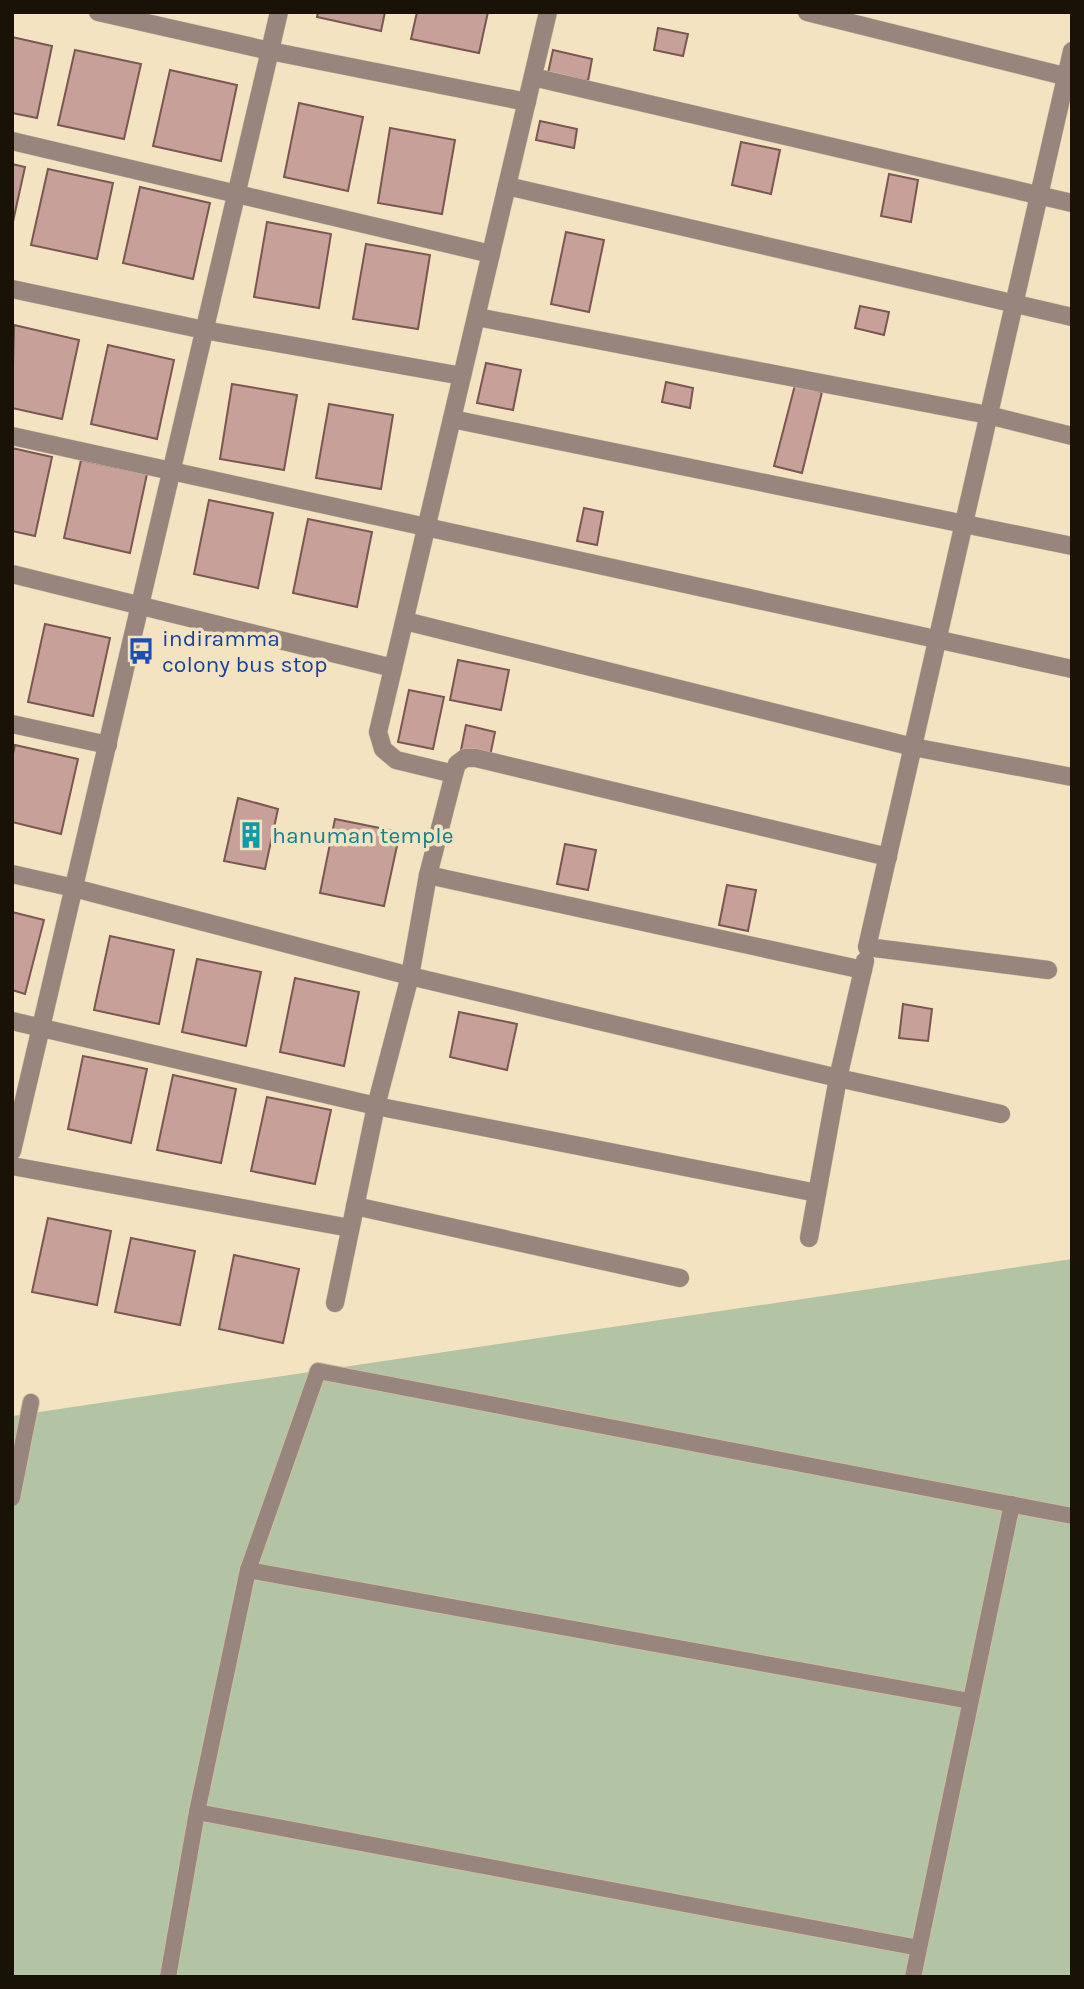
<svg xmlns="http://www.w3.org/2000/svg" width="1084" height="1989" viewBox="0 0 1084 1989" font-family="Karla,sans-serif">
  <rect width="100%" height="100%" fill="#f4e3c1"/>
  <path fill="#b2c4a4" d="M1072 1259V1977H12V1416Z"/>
  <g fill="#c8a09a" stroke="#7a5752" stroke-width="2">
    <path d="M318 12H385L381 31 317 17Z"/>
    <path d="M417 12H488L479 53 411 39Z"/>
    <path d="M658 28 688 34 683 56 654 50Z"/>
    <path d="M12 37 52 46 37 118 12 113Z"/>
    <path d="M75 50 141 64 124 139 58 125Z"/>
    <path d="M553 50 592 59 588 81 548 73Z"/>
    <path d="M170 70 237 85 221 161 153 146Z"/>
    <path d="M299 103 363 117 348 191 284 177Z"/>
    <path d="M540 121 577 129 574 148 536 140Z"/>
    <path d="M390 128 455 140 442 214 378 203Z"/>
    <path d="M741 142 780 150 771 194 732 185Z"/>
    <path d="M12 164 25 167 12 226Z"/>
    <path d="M48 169 113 183 97 259 31 245Z"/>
    <path d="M889 174 918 180 911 222 881 216Z"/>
    <path d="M140 187 210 203 193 279 123 263Z"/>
    <path d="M267 222 331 234 319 308 254 297Z"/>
    <path d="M566 232 604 240 589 312 551 304Z"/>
    <path d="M366 244 430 255 418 329 353 319Z"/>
    <path d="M860 306 889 312 884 335 855 328Z"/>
    <path d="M14 325 79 340 62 419 12 408Z"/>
    <path d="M108 345 174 360 157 439 91 424Z"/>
    <path d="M486 363 521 370 513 410 477 403Z"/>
    <path d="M666 382 693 388 690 408 662 402Z"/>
    <path d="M232 384 297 395 284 470 220 459Z"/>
    <path d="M795 385 822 392 802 473 774 466Z"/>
    <path d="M329 404 393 415 381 489 316 478Z"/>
    <path d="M12 448 52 457 35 536 12 531Z"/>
    <path d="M81 460 147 474 130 553 64 538Z"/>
    <path d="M209 500 273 513 258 588 194 574Z"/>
    <path d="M584 508 603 512 597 545 577 541Z"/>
    <path d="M308 519 372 532 357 607 293 593Z"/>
    <path d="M45 624 110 638 93 716 28 702Z"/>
    <path d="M458 660 509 670 501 710 450 700Z"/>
    <path d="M409 690 444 697 433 749 398 742Z"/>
    <path d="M466 725 495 732 490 756 461 750Z"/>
    <path d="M15 745 78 759 61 834 12 822V758Z"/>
    <path d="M238 798 278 809 265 869 224 861Z"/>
    <path d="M335 819 400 832 384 906 320 893Z"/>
    <path d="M565 844 596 850 588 890 557 884Z"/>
    <path d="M727 885 756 890 748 931 719 925Z"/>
    <path d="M12 912 44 920 25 994 12 990Z"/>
    <path d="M110 936 174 950 159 1024 94 1010Z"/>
    <path d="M197 959 261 972 246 1046 182 1032Z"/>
    <path d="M295 978 359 992 344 1066 280 1052Z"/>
    <path d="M903 1004 932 1009 928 1041 899 1038Z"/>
    <path d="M459 1012 517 1024 507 1070 450 1057Z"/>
    <path d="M83 1056 147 1069 131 1143 68 1129Z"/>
    <path d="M173 1075 236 1089 221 1163 157 1150Z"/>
    <path d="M267 1097 331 1110 315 1184 251 1171Z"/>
    <path d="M48 1218 111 1231 97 1305 32 1292Z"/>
    <path d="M131 1238 195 1251 180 1325 115 1312Z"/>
    <path d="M234 1255 299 1269 283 1343 219 1329Z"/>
  </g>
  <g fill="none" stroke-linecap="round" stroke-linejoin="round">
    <defs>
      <g id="service">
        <path d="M12 1498 31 1402"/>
        <path d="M248 1570 970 1701"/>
        <path d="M197 1812 919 1948"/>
        <path d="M168 1977 197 1812 248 1570 318 1371 1072 1516"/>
        <path d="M913 1977 1012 1504"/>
      </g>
      <g id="minor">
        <path d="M98 12 270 51 527 102"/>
        <path d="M807 12 1072 78"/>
        <path d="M533 77 1072 203"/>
        <path d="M12 141 491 254"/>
        <path d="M507 186 1072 317"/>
        <path d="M12 289 204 330 462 376"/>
        <path d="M477 317 988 415 1072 436"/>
        <path d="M452 419 1072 546"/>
        <path d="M12 436 1072 669"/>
        <path d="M12 574 393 668"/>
        <path d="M405 621 913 747 1072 777"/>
        <path d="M12 724 108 745"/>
        <path d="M454 774 457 764 465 758H476L888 857"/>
        <path d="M12 874 74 888 410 976 428 875 454 774 396 760 383 749 378 732 548 12"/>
        <path d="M428 875 863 970"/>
        <path d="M865 961 838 1078 1001 1114"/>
        <path d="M1048 970 867 947 1072 51"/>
        <path d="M12 1021 376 1106 817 1193"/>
        <path d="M12 1151 279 12"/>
        <path d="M12 1166 350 1228"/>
        <path d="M355 1206 680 1278"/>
        <path d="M335 1303 376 1106 410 976 838 1078 809 1238"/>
      </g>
    </defs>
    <use href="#service" stroke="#cdbea0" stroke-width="18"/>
    <use href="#minor" stroke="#cdbea0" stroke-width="19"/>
    <use href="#service" stroke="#97857e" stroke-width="16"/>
    <use href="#minor" stroke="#97857e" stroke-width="18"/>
  </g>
  <defs>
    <symbol id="bus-bare" viewBox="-9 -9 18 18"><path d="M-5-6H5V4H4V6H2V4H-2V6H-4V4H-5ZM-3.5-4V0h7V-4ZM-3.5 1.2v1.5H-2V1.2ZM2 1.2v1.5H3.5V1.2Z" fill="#1a4fb4" stroke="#f4e3c1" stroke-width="2.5" paint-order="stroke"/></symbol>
    <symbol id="building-bare" viewBox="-9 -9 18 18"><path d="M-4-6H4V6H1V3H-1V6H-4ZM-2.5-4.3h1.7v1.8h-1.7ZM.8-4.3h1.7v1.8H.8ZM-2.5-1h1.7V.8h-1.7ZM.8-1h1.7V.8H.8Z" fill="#0f9aa8" stroke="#f4e3c1" stroke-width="2.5" paint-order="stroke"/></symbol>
  </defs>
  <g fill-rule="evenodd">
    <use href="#bus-bare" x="122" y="632" width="38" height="38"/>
    <use href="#building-bare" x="232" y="816" width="38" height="38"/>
  </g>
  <g text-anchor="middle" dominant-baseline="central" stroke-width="7" stroke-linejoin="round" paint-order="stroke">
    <g font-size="23" fill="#164399" stroke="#f4e3c1" text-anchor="start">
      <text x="162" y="638">indiramma<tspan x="162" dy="26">colony bus stop</tspan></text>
    </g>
    <g font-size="23" fill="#0d838f" stroke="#f4e3c1" text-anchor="start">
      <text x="272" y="835">hanuman temple</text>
    </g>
  </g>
  <rect width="1084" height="1989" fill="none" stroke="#191307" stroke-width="28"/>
</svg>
